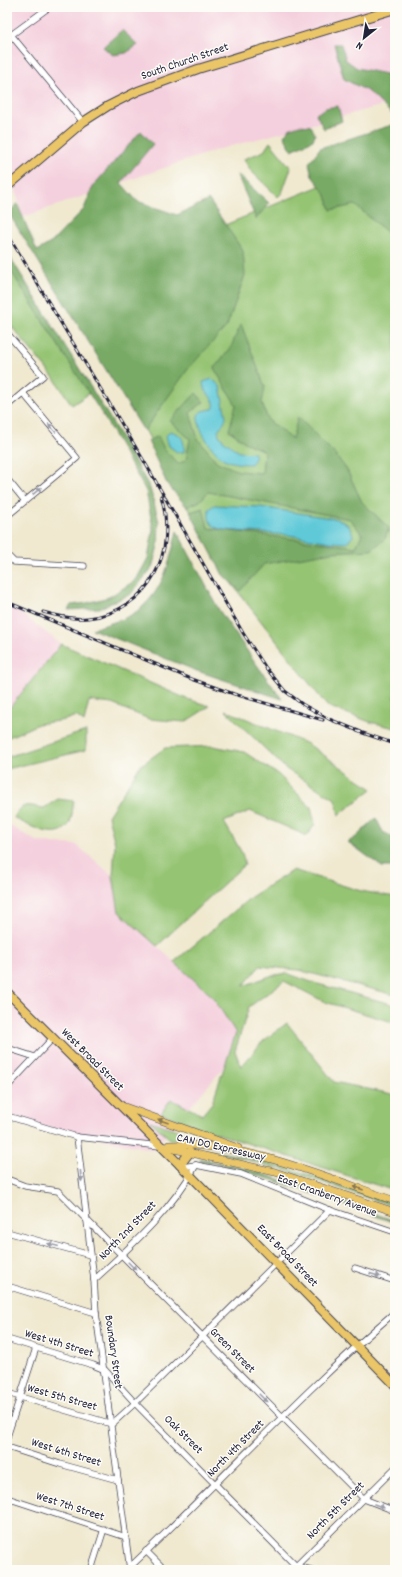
<svg xmlns="http://www.w3.org/2000/svg" width="402" height="1577" viewBox="0 0 402 1577" font-family="Dekko,sans-serif">
  <rect width="100%" height="100%" fill="#fdfcf7"/>
  <filter id="ink" filterUnits="userSpaceOnUse"><feTurbulence type="fractalNoise" baseFrequency=".025" numOctaves="2"/><feDisplacementMap in="SourceGraphic" scale="8" xChannelSelector="R" yChannelSelector="G"/><feConvolveMatrix kernelMatrix="1 2 1 2 8 2 1 2 1" color-interpolation-filters="sRGB"/></filter>
  <filter id="wash" filterUnits="userSpaceOnUse"><feTurbulence type="fractalNoise" baseFrequency=".012" numOctaves="4" result="noise"/><feDisplacementMap in="SourceGraphic" scale="16" xChannelSelector="R" yChannelSelector="G"/><feGaussianBlur stdDeviation="0.9" result="paint"/><feColorMatrix in="noise" values="0 0 0 0 0 0 0 0 0 0 0 0 0 0 0 0 0 1.4 0 .05"/><feComposite in="paint" operator="in"/></filter>
  <g filter="url(#wash)">
    <rect width="100%" height="100%" fill="#f0e9d0"/>
    <g fill="#f4cfdd">
      <path d="M7 7H395V102L216 150 23 217 7 163Z"/>
      <path d="M7 603 61 644 7 711Z"/>
      <path d="M7 824 38 842 77 845 113 876 119 912 212 996 236 1033 224 1067 153 1150 7 1118Z"/>
    </g>
    <g fill="#95c473" stroke="#5c7357">
      <path d="M270 142 291 168 282 193 278 197 250 170 244 159 264 151Z"/>
      <path d="M395 155V728L370 722 327 706 228 579 67 290Z"/>
      <path d="M7 253 90 393 72 405 54 378 7 321Z"/>
      <path d="M61 644 187 699 210 706 185 722 149 719 112 704 89 701 84 722 76 716 65 720 38 724 7 738V711Z"/>
      <path d="M225 710 308 744 372 789 339 815 335 799 286 769Z"/>
      <path d="M86 731V750L7 769V757Z"/>
      <path d="M213 746 244 752 279 775 311 807 315 824 307 836 250 811 224 822 242 853 245 864 157 946 119 912 113 876 115 844 108 816 140 766 165 748Z"/>
      <path d="M58 799 74 801C72 807 73 816 70 822 60 844 28 825 14 818 22 801 29 806 44 808Z"/>
      <path d="M293 870 361 891 395 897V995L298 970 260 966 243 986 270 976 286 973 314 983 395 1005V1024L389 1021 325 1002 284 981 249 1007 235 1051 241 1067 262 1042 287 1023 334 1082 392 1094 395 1096V1191L200 1128 161 1113 171 1099 202 1115 212 1103 236 1033 212 996 174 962 251 897Z"/>
      <path d="M150 1121 215 1142V1144L170 1139Z"/>
      <path d="M206 1150C271 1159 333 1183 395 1204V1207L298 1174 244 1159Z"/>
    </g>
    <g fill="#78aa65" stroke="#4d6650">
      <path d="M122 30 138 45 126 53 113 55 103 47Z"/>
      <path d="M334 44H341L346 60 357 68 395 76V113L392 114 369 92 344 79Z"/>
      <path d="M338 106 342 121 324 129 316 114 326 108Z"/>
      <path d="M395 124V239L355 205 331 210 325 193 312 176 309 163 320 148Z"/>
      <path d="M299 125 311 126 315 134 313 140 292 150 284 136 289 129Z"/>
      <path d="M141 131 153 144 121 183 137 201 177 215 209 200 243 251 245 275 227 326 188 369 144 431 9 214 17 203 37 251 52 242 84 209 93 186Z"/>
      <path d="M237 174 269 203 256 219Z"/>
      <path d="M7 252 111 420 150 488 159 522 158 546 152 568 131 594 100 608 68 610 71 605 87 603 109 597 136 580 148 558 153 529 146 491 102 414 7 265Z"/>
      <path d="M241 324 265 387 262 403 268 420 292 439 298 417 334 453 347 470 362 502 389 528 385 539 371 550 332 552 264 564 240 591 223 575 190 512 203 508 208 528 356 547 362 534 350 519 208 492 200 501 187 507 167 484 148 441 158 436 164 449 178 464 186 460 190 439 170 421 196 393 204 402 190 413 198 439 217 462 239 471 262 473 264 451 246 443 229 430 236 405 214 368 230 349Z"/>
      <path d="M177 531 219 610 257 665 282 699 197 671 92 629C104 625 123 620 133 614 163 594 169 564 177 531Z"/>
      <path d="M376 818 383 832 395 838V867H382L348 842 356 837Z"/>
      <path d="M200 1158 241 1167 301 1186 395 1221V1223L285 1184 220 1164 200 1161Z"/>
    </g>
    <g fill="#5fc9d8" stroke="#40768a">
      <path d="M212 379 220 386 226 417 224 423 218 430 219 435 223 440 239 452 254 453V460L251 464C242 464 232 463 224 459 212 452 197 428 198 415L202 411 213 409C219 400 203 394 203 382Z"/>
      <path d="M170 431C183 435 184 439 184 452H177L169 446 166 436Z"/>
      <path d="M214 505 260 507 337 519C347 523 351 526 353 536L347 543 330 542 288 535 224 530C211 527 208 523 209 509Z"/>
    </g>
  </g>
  <g filter="url(#ink)">
    <g fill="none" stroke-linecap="round" stroke-linejoin="round">
      <defs>
        <g id="minor">
          <path d="M7 30 83 122"/>
          <path d="M7 38 48 8"/>
          <path d="M7 333 43 376 7 406"/>
          <path d="M7 479 25 501"/>
          <path d="M7 516 77 458 23 393"/>
          <path d="M7 555 14 562 84 566"/>
          <path d="M7 1048 35 1057"/>
          <path d="M7 1087 53 1038"/>
          <path d="M7 1116 77 1137 160 1146"/>
          <path d="M77 1137 94 1280 96 1313 130 1570"/>
          <path d="M182 1167 196 1165 241 1174 330 1210 395 1232"/>
          <path d="M7 1179 25 1186 58 1191 364 1499 395 1511"/>
          <path d="M7 1232 90 1255"/>
          <path d="M355 1268 395 1281"/>
          <path d="M94 1280C131 1246 172 1210 196 1165"/>
          <path d="M7 1286 96 1313"/>
          <path d="M7 1339 93 1365 105 1370 135 1403 296 1566 311 1570"/>
          <path d="M7 1393 112 1424 135 1403 330 1210"/>
          <path d="M7 1437 36 1348"/>
          <path d="M7 1447 60 1464 118 1480"/>
          <path d="M7 1498 126 1537"/>
          <path d="M146 1551 165 1570"/>
          <path d="M130 1567C219 1483 302 1392 395 1312"/>
          <path d="M91 1570 104 1529"/>
          <path d="M292 1570 395 1468"/>
        </g>
        <g id="major">
          <path d="M122 1106 238 1148"/>
          <path d="M169 1145C243 1141 326 1177 395 1201"/>
          <path d="M161 1146 275 1172 395 1212"/>
        </g>
        <g id="highway">
          <path d="M7 187 83 122 108 106 138 91 198 69 395 9"/>
          <path d="M7 992 191 1176 395 1385"/>
          <path d="M180 1165 190 1152"/>
        </g>
      </defs>
      <use href="#minor" stroke="#414051" stroke-width="7"/>
      <use href="#major" stroke="#414051" stroke-width="8"/>
      <use href="#highway" stroke="#414051" stroke-width="10"/>
      <use href="#minor" stroke="#fff" stroke-width="5.5"/>
      <use href="#major" stroke="#eac669" stroke-width="7"/>
      <use href="#highway" stroke="#eac669" stroke-width="8"/>
      <defs>
        <g id="rail">
          <path d="M7 233 144 461 243 633 266 668 285 691 302 704 329 719 361 732"/>
          <path d="M7 602 189 678 234 694 323 720"/>
          <path d="M43 612C57 616 73 620 88 618 150 611 178 551 161 496"/>
          <path d="M357 731 395 744"/>
        </g>
      </defs>
      <use href="#rail" stroke="#22223b" stroke-width="3"/>
      <use href="#rail" stroke="#fdfcf7" stroke-width="1.5" stroke-dasharray="4.5" stroke-linecap="butt"/>
    </g>
    <defs><path id="oneway-solid" d="M-6-.8H1V-3.2L6.5 0L1 3.2V.8H-6Z"/></defs>
    <g fill="#9c9ca7">
      <use href="#oneway-solid" transform="translate(52 428) rotate(-130)"/>
      <use href="#oneway-solid" transform="translate(37 491) rotate(-40)"/>
      <use href="#oneway-solid" transform="translate(81 1176) rotate(84)"/>
      <use href="#oneway-solid" transform="translate(53 1245) rotate(-165)"/>
      <use href="#oneway-solid" transform="translate(132 1266) rotate(45)"/>
      <use href="#oneway-solid" transform="translate(375 1275) rotate(18)"/>
      <use href="#oneway-solid" transform="translate(263 1398) rotate(45)"/>
      <use href="#oneway-solid" transform="translate(379 1506) rotate(21)"/>
    </g>
    <g fill="#867452">
      <use href="#oneway-solid" transform="translate(163 1121) rotate(-160)"/>
      <use href="#oneway-solid" transform="translate(358 1188) rotate(-161)"/>
    </g>
  </g>
  <g text-anchor="middle" dominant-baseline="central" stroke-width="3" stroke-linejoin="round" paint-order="stroke">
    <g font-size="12" fill="#22223b" stroke="#fdfcf7">
      <text transform="translate(185 62) rotate(-19)">South Church Street</text>
      <text transform="translate(92 1060) rotate(45)">West Broad Street</text>
      <text transform="translate(221 1148) rotate(13)">CAN DO Expressway</text>
      <text transform="translate(327 1196) rotate(20)">East Cranberry Avenue</text>
      <text transform="translate(128 1231) rotate(-46)">North 2nd Street</text>
      <text transform="translate(287 1256) rotate(46)">East Broad Street</text>
      <text transform="translate(59 1344) rotate(17)">West 4th Street</text>
      <text transform="translate(232 1351) rotate(45)">Green Street</text>
      <text transform="translate(113 1352) rotate(82)">Boundary Street</text>
      <text transform="translate(62 1398) rotate(16)">West 5th Street</text>
      <text transform="translate(183 1435) rotate(45)">Oak Street</text>
      <text transform="translate(236 1449) rotate(-45)">North 4th Street</text>
      <text transform="translate(66 1453) rotate(17)">West 6th Street</text>
      <text transform="translate(70 1507) rotate(18)">West 7th Street</text>
      <text transform="translate(336 1511) rotate(-45)">North 5th Street</text>
    </g>
  </g>
  <rect width="402" height="1577" fill="none" stroke="#fdfcf7" stroke-width="24"/>
  <g transform="translate(364 38) rotate(210)" stroke="#fdfcf7" stroke-width="3" paint-order="stroke">
  <path d="M0-3L7 15L0 10L-7 15Z" fill="#22223b"/>
  <text y="-6" font-size="11" font-weight="bold" text-anchor="middle" fill="#22223b">N</text>
  </g>
</svg>
